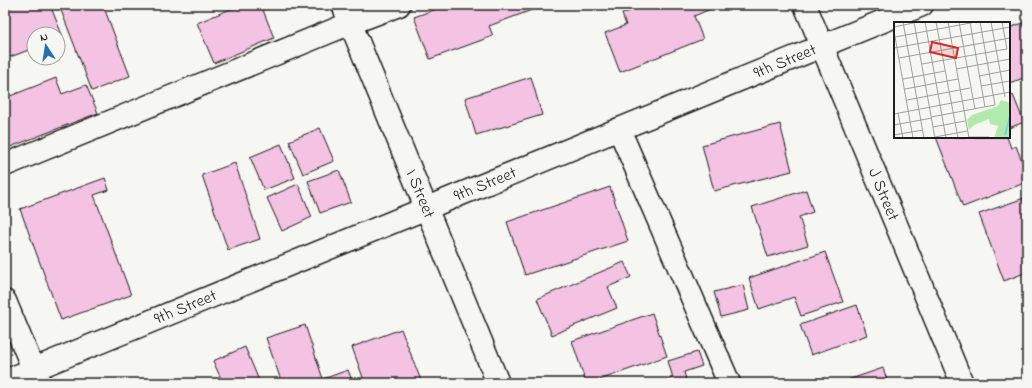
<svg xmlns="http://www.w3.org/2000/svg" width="1032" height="388" viewBox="0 0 1032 388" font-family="'Indie Flower',sans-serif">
  <rect width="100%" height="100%" fill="#f6f6f2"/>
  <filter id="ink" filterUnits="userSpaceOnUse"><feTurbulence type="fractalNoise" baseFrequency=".025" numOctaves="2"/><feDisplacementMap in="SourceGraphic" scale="8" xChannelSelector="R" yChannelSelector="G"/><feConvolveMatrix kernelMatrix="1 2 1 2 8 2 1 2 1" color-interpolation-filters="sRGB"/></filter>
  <g filter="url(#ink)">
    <g fill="#f4c2e2" stroke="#1c1c1c">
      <path d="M5 5H50L63 37 58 39V34H34V48L5 59Z"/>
      <path d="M59 5H103L130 76 92 91Z"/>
      <path d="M240 5H261L274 38 214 63 197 23Z"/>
      <path d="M448 5H539L540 7 489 26 493 36 430 59 414 17Z"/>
      <path d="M646 5H720L694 16 703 39 620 72 605 33 626 25 622 14Z"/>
      <path d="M1023 23 1027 33V77L1009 83V28Z"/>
      <path d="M531 77 542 115 476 135 465 98Z"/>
      <path d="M56 78 62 94 86 85 98 113 5 149V98Z"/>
      <path d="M1013 95 1024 122 1009 128V97Z"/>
      <path d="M780 124 792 171 714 191 702 145Z"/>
      <path d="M320 128 334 161 303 174 289 141Z"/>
      <path d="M936 137H1007L1011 148 1016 146 1027 174V182L963 207Z"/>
      <path d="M281 144 295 178 264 190 250 157Z"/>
      <path d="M235 163 260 239 228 250 202 175Z"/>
      <path d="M339 170 351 202 320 213 308 181Z"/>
      <path d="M105 178 109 190 94 195 131 295 61 320 20 209Z"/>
      <path d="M298 184 312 217 282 231 267 198Z"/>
      <path d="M610 187 628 241 525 275 507 222Z"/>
      <path d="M806 190 813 212 799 217 808 245 768 257 752 207Z"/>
      <path d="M1027 197V272L1004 281 979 214Z"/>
      <path d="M825 252 843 302 801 316 794 297 759 309 749 278Z"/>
      <path d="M624 262 631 277 608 287 617 308 552 335 537 299Z"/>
      <path d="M743 285 749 310 721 317 714 292Z"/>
      <path d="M857 305 867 335 811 355 800 325Z"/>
      <path d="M652 313 667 356 591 383H586L572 341Z"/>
      <path d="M305 325 323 379 348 370 353 383H282L266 338Z"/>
      <path d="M401 329 422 383H365L352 347Z"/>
      <path d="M245 347 260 383H223L213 361Z"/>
      <path d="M697 352 702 366 684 372 687 383H658L673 378 668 361Z"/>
      <path d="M883 368 888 383H839Z"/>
    </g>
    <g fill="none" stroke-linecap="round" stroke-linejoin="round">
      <defs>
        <g id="minor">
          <path id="s1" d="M805 5 962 383"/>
          <path d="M619 129 729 383"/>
          <path d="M5 165 351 23 399 5"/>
          <path id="s2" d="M5 381 922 5"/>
        </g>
        <g id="major">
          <path id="s3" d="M343 5 498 383"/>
          <path d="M5 301 39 383"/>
        </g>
      </defs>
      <use href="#minor" stroke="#1c1c1c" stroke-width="25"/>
      <use href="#major" stroke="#1c1c1c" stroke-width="25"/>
      <use href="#minor" stroke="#f6f6f2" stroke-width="22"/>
      <use href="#major" stroke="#f6f6f2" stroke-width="22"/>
    </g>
  </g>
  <g text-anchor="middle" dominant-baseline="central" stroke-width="3.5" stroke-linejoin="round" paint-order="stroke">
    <g font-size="17" fill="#1c1c1c" stroke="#f6f6f2">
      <text stroke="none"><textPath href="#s2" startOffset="843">9th Street</textPath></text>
      <text stroke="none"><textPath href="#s2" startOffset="519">9th Street</textPath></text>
      <text stroke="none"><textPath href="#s3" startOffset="204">I Street</textPath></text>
      <text stroke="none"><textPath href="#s1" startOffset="205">J Street</textPath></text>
      <text stroke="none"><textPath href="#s2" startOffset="195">9th Street</textPath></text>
    </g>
  </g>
  <g transform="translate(894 22)">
    <rect width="116" height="116" fill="#f6f6f2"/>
    <path d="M107 78 116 81V116H100L104 104 96 102 95 97 80 103 75 108 73 98 78 93 104 84Z" fill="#b1eaad"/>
    <path fill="none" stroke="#7fcedc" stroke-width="2" d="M111 113 116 95"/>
    <path fill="none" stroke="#9f9f9c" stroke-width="1" d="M9 0 30 116M20 0 41 116M31 0 52 116M42 0 64 116M54 0 75 116M65 0 81 87M76 0 91 85M97 0 111 75M0 5 24 0M0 9 19 116M1 15 82 0M0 26 116 5M5 36 116 16M28 42 113 27 108 0M62 47 116 37M85 54 116 48M9 57 51 49M87 64 116 59M11 67 64 57M13 78 76 66M4 91 9 116M0 92 116 70M37 95 101 83 86 0M0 103 38 96M39 105 71 99M0 113 29 108M41 115 73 109M75 115H95"/>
    <path fill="#d62828" fill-opacity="0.15" stroke="#d62828" stroke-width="2" d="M38 20 64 26 62 36 36 30Z"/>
    <rect width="116" height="116" fill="none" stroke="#1c1c1c" stroke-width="2"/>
  </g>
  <rect width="1032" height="388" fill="none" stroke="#f6f6f2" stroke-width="20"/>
  <rect x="10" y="10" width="1012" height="368" fill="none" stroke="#1c1c1c" stroke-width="1.5" filter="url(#ink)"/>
  <g transform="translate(46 46) rotate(348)"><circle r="19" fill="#f6f6f2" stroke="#9f9f9c"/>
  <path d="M0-3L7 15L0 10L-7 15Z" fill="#1f6fb2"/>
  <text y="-6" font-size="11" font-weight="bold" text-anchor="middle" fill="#1c1c1c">N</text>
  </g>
</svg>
